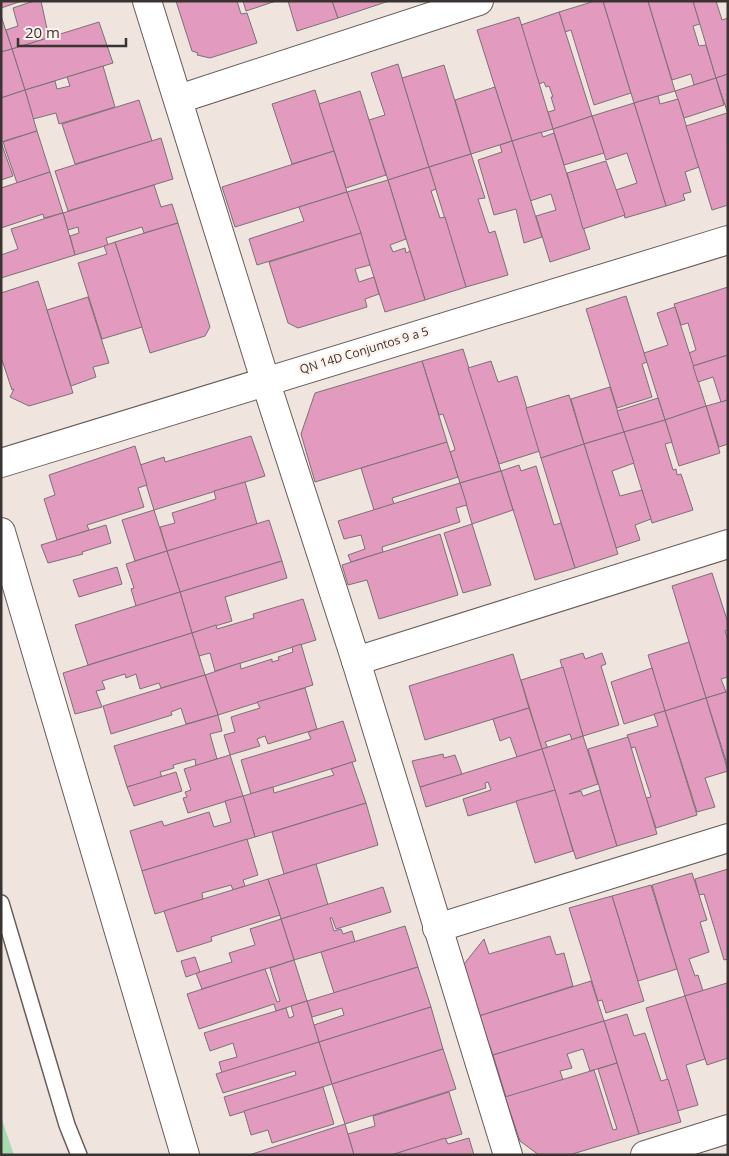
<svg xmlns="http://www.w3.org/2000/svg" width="729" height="1156" viewBox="0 0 729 1156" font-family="'Open Sans',sans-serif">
  <rect width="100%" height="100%" fill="#f0e4df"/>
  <path fill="#a5dbae" d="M1 1117 14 1155H1Z"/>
  <g fill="#e29abe" stroke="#7b7175">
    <path d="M1 1H22L1 8Z"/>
    <path d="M34 1H41L49 38 12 49 6 30 18 26 13 8Z"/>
    <path d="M176 1H237L241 14 247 13 257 43 210 58 197 55 198 53 192 51Z"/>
    <path d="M243 1H276L246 11Z"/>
    <path d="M288 1H332L338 18 297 31Z"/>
    <path d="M332 1H389L338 18Z"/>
    <path d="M595 1H603L631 93 594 105 571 30 565 32 559 12Z"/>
    <path d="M603 1H648L675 91 634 103Z"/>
    <path d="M648 1H693L700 24 693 26 699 46 706 45 716 78 694 85 691 74 672 80Z"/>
    <path d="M693 1H716L722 20 728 18V74L716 78Z"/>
    <path d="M559 12 592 116 553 129 548 112 555 110 551 97H553L549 86 546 87 544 82 539 84 521 25Z"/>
    <path d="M1 16 12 49 1 52Z"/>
    <path d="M519 17 553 129 512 141 477 30Z"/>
    <path d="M99 22 113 63 25 90 12 49Z"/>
    <path d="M12 49 25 90 1 98V52Z"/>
    <path d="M398 64 429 167 388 180 369 120 385 115 371 73Z"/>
    <path d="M444 65 471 154 429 167 402 78Z"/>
    <path d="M103 66 115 107 59 124 56 113 33 119 25 90 55 81 57 89 70 86 67 77Z"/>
    <path d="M728 74V114L716 78Z"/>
    <path d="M716 78 724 105 684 118 675 91Z"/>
    <path d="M495 87 512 141 471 154 455 100Z"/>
    <path d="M25 90 37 131 1 142V98Z"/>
    <path d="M315 90 334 151 292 164 272 104Z"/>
    <path d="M360 91 386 175 346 188 319 104Z"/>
    <path d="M658 96 660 104 678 99 699 167 685 172 691 192 683 194 685 200 666 206 634 103Z"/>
    <path d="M139 100 152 141 75 164 62 124Z"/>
    <path d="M634 103 666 206 625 218 616 190 637 183 627 153 606 160 592 116Z"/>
    <path d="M727 113 728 205 712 210 686 126Z"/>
    <path d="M592 116 604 153 564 165 553 129Z"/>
    <path d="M37 131 50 172 17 183 3 142Z"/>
    <path d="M541 132 543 137 554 133 590 249 550 262 536 216 556 210 551 194 530 201 512 141Z"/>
    <path d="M161 138 173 179 68 211 55 171Z"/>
    <path d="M512 141 542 237 524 243 516 209 494 215 478 160 502 152 500 145Z"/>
    <path d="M1 142 13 176 1 180Z"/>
    <path d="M334 151 347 192 235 227 222 187Z"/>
    <path d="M471 154 485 198 478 199 489 233 495 231 508 275 466 287 429 167Z"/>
    <path d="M606 161 625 215 583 229 567 173Z"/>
    <path d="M429 167 436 189 431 191 440 218 445 217 466 287 425 300 388 180Z"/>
    <path d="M50 172 63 213 44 218 43 214 1 228V188Z"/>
    <path d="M388 180 406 239 390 245 393 252 405 248 406 253 410 251 425 300 385 312 347 192Z"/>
    <path d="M154 185 161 207 172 204 178 223 144 233 142 227 106 238 108 245 75 255 70 236 79 233 78 227 68 230 63 213Z"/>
    <path d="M347 192 361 233 257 265 249 239 304 221 299 207Z"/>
    <path d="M63 213 75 255 1 278V255L18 249 11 229Z"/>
    <path d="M178 223 210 327 205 336 150 353 115 242Z"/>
    <path d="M361 233 370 265 355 269 359 282 374 277 379 294 365 299 367 307 298 328 288 323 269 262Z"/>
    <path d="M115 242 142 327 102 339 78 263 107 254 104 246Z"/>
    <path d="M38 281 73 393 29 406 10 397 14 389 12 390 1 357V293Z"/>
    <path d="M728 287V355L693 366 689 353 696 350 688 323 681 325 674 304Z"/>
    <path d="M626 296 647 362 642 364 652 397 617 408 586 309Z"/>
    <path d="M88 297 109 363 93 367 96 377 71 386 47 310Z"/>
    <path d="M675 307 706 406 665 420 644 353 668 345 657 313Z"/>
    <path d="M463 349 501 471 460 483 450 452 455 450 454 446 443 414 439 415 422 361Z"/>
    <path d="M728 355V400L721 402 713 377 698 382 693 366Z"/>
    <path d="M422 361 447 442 315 482 301 434 315 393Z"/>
    <path d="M491 361 498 382 517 376 540 451 499 464 468 368Z"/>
    <path d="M610 387 624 432 584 444 571 399Z"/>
    <path d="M569 395 584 444 541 458 526 408Z"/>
    <path d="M658 398 665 420 624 432 617 411Z"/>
    <path d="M728 400V444L719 447 706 406Z"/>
    <path d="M706 406 720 453 679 466 665 420Z"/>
    <path d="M665 420 672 442 665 444 673 470 676 469 677 475 681 474 693 510 652 523 624 432Z"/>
    <path d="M624 432 634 463 612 471 620 496 642 490 651 519 635 525 640 540 616 548 584 444Z"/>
    <path d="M251 436 265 476 154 510 140 465 164 457 165 462Z"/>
    <path d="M447 442 458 477 392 498 394 504 374 510 361 468Z"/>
    <path d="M584 444 618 554 575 568 541 458Z"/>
    <path d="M135 446 147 485 138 488 144 507 87 525 89 530 57 540 44 499 55 495 49 475Z"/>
    <path d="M519 465 521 471 536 466 554 525 561 523 575 568 535 580 501 471Z"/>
    <path d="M501 471 513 510 472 524 460 483Z"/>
    <path d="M245 482 257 524 167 551 160 527 175 523 172 513 216 499 214 491Z"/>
    <path d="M460 483 467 505 456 508 460 522 382 547 383 552 351 562 348 555 365 549 361 535 344 539 338 521Z"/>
    <path d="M154 510 167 551 135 561 122 520Z"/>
    <path d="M269 520 282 561 180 592 167 551Z"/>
    <path d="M472 524 491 585 463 593 444 533Z"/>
    <path d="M106 525 111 543 82 552 83 554 48 563 41 545Z"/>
    <path d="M440 534 458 595 379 619 367 580 348 585 342 565Z"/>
    <path d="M167 551 180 592 136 606 131 589 134 588 126 564Z"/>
    <path d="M282 561 287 578 225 597 232 621 192 633 180 592Z"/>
    <path d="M117 567 122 584 79 597 73 580Z"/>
    <path d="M712 573 728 623V630L725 631 728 640V677L721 679 726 692 706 698 672 586Z"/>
    <path d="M180 592 192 633 88 665 75 625Z"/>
    <path d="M303 599 316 640 215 671 210 653 199 656 192 633 216 625 217 629 254 618 253 614Z"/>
    <path d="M192 633 205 675 161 688 159 683 140 689 136 674 126 678 125 674 102 681 105 689 96 691 102 707 75 714 63 673Z"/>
    <path d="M689 642 706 698 665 711 648 655Z"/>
    <path d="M301 644 313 685 218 715 205 675 240 663 241 669 272 659V662L279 660 278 657 293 652 292 647Z"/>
    <path d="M583 653 585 659 602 653 606 664 601 666 619 725 583 736 560 660Z"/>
    <path d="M513 654 529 708 425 740 409 686Z"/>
    <path d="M563 667 583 736 572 740 570 734 545 742 548 748 542 749 521 680Z"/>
    <path d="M652 668 665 711 624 724 611 682Z"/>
    <path d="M205 675 218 715 186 724 181 708 171 712 172 715 111 734 103 706Z"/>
    <path d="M305 688 317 729 268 744 265 736 257 739 260 746 230 755 224 735 235 732 231 717 260 708 257 702Z"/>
    <path d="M726 692H728V767L706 698Z"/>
    <path d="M706 698 728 771 705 778 715 807 697 812 665 711Z"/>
    <path d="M529 708 542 749 517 757 510 737 500 741 493 719Z"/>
    <path d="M665 711 697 815 656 828 646 798 651 797 635 747 631 748 627 735 658 726 654 714Z"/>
    <path d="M218 715 222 731 210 734 217 759 196 766 195 759 173 765 174 768 160 772 162 777 127 787 114 746Z"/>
    <path d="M343 721 356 761 251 794 241 760 311 739 308 732Z"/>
    <path d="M583 736 598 784 569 794 581 791 583 796 600 790 617 846 576 859 542 749Z"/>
    <path d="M628 737 657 834 617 846 588 749Z"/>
    <path d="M542 749 555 790 468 816 463 799 491 790 488 782 485 783 486 788 426 807 420 787Z"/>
    <path d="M443 754 444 758 455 755 462 774 420 787 412 761Z"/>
    <path d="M230 755 243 796 188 813 183 798 187 797 185 792 191 790 184 769Z"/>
    <path d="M352 762 366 803 255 837 243 796 273 787 274 793 334 775 331 769Z"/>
    <path d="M176 772 182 791 134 806 127 787Z"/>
    <path d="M555 790 573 851 535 863 516 801Z"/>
    <path d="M243 796 255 837 142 871 130 831 162 821 164 826 209 812 214 827 231 822 225 801Z"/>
    <path d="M366 803 378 845 284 874 272 832Z"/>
    <path d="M247 839 258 875 243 880 245 886 233 890 231 885 202 893 203 899 155 914 142 871Z"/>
    <path d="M316 864 328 905 281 919 268 879Z"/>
    <path d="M728 869V959L724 960 704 894 699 895 695 879Z"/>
    <path d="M692 873 707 920 700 922 709 952 689 959 695 976 698 975 703 991 685 996 652 885Z"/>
    <path d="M268 879 280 915 211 937 212 941 177 952 164 911Z"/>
    <path d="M651 885 677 969 638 981 612 896Z"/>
    <path d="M383 887 391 912 336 929 332 918H330L334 931 341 929 343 934 352 931 355 942 294 960 281 919Z"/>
    <path d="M612 896 644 1001 606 1013 602 1000 598 1001 569 908Z"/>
    <path d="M281 919 294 960 202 989 196 973 232 962 229 953 255 945 250 929Z"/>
    <path d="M405 926 418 967 334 993 321 952Z"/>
    <path d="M550 936 556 955 564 953 573 986 479 1016 464 964 484 939 489 954Z"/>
    <path d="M195 957 200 972 186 977 181 961Z"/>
    <path d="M294 960 307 1001 276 1011 274 1004 199 1029 187 994 265 969 277 1002 280 1001 270 968Z"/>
    <path d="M418 967 431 1007 319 1042 314 1025 344 1015 342 1008 312 1017 307 1001Z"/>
    <path d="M591 981 604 1021 493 1055 479 1016Z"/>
    <path d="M727 983 728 1058 707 1065 685 996Z"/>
    <path d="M685 996 705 1059 686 1065 698 1105 677 1111 646 1008Z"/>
    <path d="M307 1001 319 1042 222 1073 219 1062 237 1057 233 1043 210 1051 204 1033 286 1008 289 1018 294 1016 291 1006Z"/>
    <path d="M431 1007 443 1049 332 1084 319 1042Z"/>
    <path d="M627 1014 634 1036 645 1033 661 1081 668 1079 681 1122 639 1134 604 1021Z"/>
    <path d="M604 1021 617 1063 590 1071 583 1049 567 1054 572 1068 560 1071 563 1080 506 1097 493 1055Z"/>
    <path d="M319 1042 332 1084 230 1116 224 1097 296 1075 295 1071 223 1093 216 1074Z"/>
    <path d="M443 1049 456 1089 345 1124 332 1084Z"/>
    <path d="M617 1063 639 1134 569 1155H539L520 1141 505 1097 594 1070 613 1130 617 1129 598 1069Z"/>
    <path d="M323 1087 334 1124 272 1143 268 1130 251 1135 244 1111Z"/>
    <path d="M449 1092 462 1134 391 1155H354L348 1134 375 1126 373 1116Z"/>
    <path d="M345 1124 354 1155H249Z"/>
    <path d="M445 1138 448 1144 469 1138 474 1155H391Z"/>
  </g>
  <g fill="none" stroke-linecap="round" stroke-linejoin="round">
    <defs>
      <path id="service" d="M1 903 67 1125 79 1155"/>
      <g id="minor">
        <path d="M147 1 265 380 356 661 508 1155"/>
        <path d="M179 99 479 1"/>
        <path d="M1 463 728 240"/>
        <path d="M356 661 728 544"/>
        <path d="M437 928 728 838"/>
        <path d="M645 1155 728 1129"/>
      </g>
      <path id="tertiary" d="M1 532 185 1155"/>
    </defs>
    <use href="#service" stroke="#675d58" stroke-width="18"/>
    <use href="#minor" stroke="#675d58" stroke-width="30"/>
    <use href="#tertiary" stroke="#675d58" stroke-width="30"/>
    <use href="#service" stroke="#fff" stroke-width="15"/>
    <use href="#minor" stroke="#fff" stroke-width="28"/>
    <use href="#tertiary" stroke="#fff" stroke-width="28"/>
  </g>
  <g text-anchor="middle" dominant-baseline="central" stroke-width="4.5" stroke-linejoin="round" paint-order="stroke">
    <g font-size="12" fill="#393432" stroke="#fef2ed">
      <text transform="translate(364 350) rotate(-17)">QN 14D Conjuntos 9 a 5</text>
    </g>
  </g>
  <rect width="729" height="1156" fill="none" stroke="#393432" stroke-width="5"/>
  <path d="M18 38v8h108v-8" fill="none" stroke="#393432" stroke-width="2.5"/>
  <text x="25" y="38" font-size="15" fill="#393432" stroke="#fef2ed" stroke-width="4" paint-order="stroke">20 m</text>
</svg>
